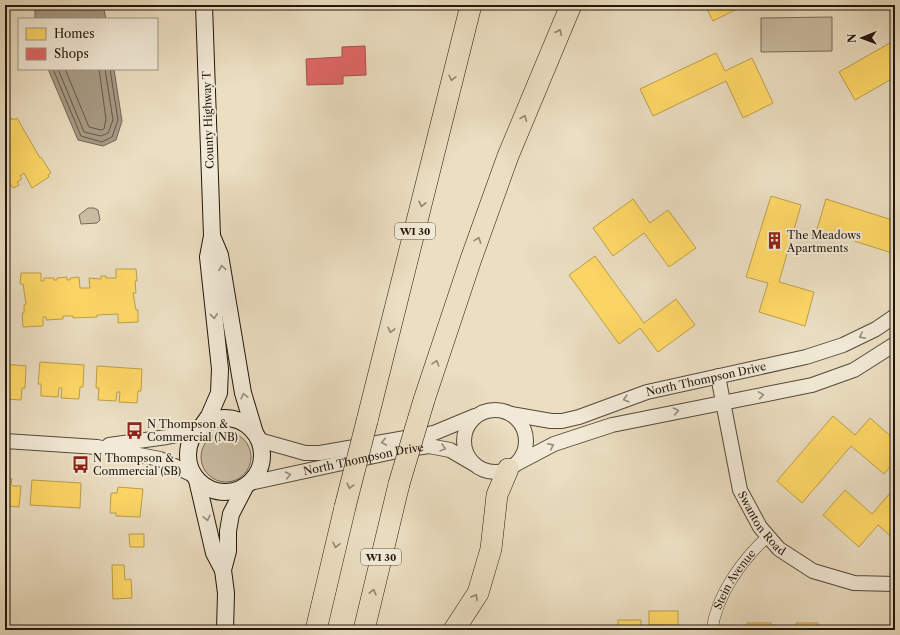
<svg xmlns="http://www.w3.org/2000/svg" width="900" height="635" viewBox="0 0 900 635" font-family="'Libre Caslon Text',serif">
  <rect width="100%" height="100%" fill="#ebdec1"/>
  <filter id="stains"><feTurbulence type="fractalNoise" baseFrequency=".005" numOctaves="4"/><feColorMatrix values="0 0 0 0 .2 0 0 0 0 .09 0 0 0 0 .02 0 0 0 .5 -.17"/></filter>
  <radialGradient id="worn" r=".72"><stop offset=".6" stop-color="#630" stop-opacity="0"/><stop offset="1" stop-color="#630" stop-opacity=".3"/></radialGradient>
  <g fill="#c9bca2" stroke="#766958">
    <path d="M832 17V51L761 52V18Z"/>
    <path d="M88 208H94L98 210 100 220 97 223 81 224 79 215Z"/>
    <circle cx="226" cy="457" r="25"/>
  </g>
  <g fill="#a79a84" stroke="#726554">
    <path d="M35 5H103L106 19H35Z"/>
    <path d="M48 69H114L122 121 116 140 103 146 78 140Z"/>
  </g>
  <g fill="#ffd966" stroke="#bd9e4b">
    <path d="M705 5H740L741 7 713 21Z"/>
    <path d="M895 40V77L855 100 839 72Z"/>
    <path d="M716 53 725 71 752 58 773 103 743 118 726 81 653 116 640 89Z"/>
    <path d="M12 118 13 120 17 118 40 158 41 157 51 173 48 175 49 177 32 188 24 173 20 176 22 179 17 182 19 185 13 188 11 185 5 188V123Z"/>
    <path d="M5 195 10 202 5 205Z"/>
    <path d="M771 196 801 205 779 282 814 292 805 326 759 312 768 283 746 277Z"/>
    <path d="M633 199 650 223 668 210 696 248 669 267 644 233 613 256 593 228Z"/>
    <path d="M826 199 895 221V254L817 229Z"/>
    <path d="M595 256 644 323 676 299 695 325 658 352 640 328 619 344 569 275Z"/>
    <path d="M116 269H136L137 281H135L136 293H133L136 310H138V322L118 323V314L97 315V317L73 318V316H63V319L46 320V317H43V326L23 327 22 313H24V305L26 304 23 284H20L21 273H41V281H44V278H54V280H57V278L67 277V280H70V278L79 277 80 288H90L89 278 101 279V276H106V278H116Z"/>
    <path d="M40 362 84 365 83 387H80L79 399 61 398 62 388H59L58 397 41 396V384H38Z"/>
    <path d="M5 364 26 366 25 388H22L21 400 5 399Z"/>
    <path d="M97 366 142 369 141 391H138L137 403 119 402 120 392H117L116 401 98 400 99 388H96Z"/>
    <path d="M833 416 855 435 870 418 895 440V461L884 474 851 446 802 503 777 481Z"/>
    <path d="M5 479H12L11 484 13 486H21L19 507 5 506Z"/>
    <path d="M32 480 81 483 80 508 30 505Z"/>
    <path d="M118 487 143 489 140 517 116 516V513H110L111 493H117Z"/>
    <path d="M845 490 872 514 891 492 895 496V540L878 525 859 547 823 515Z"/>
    <path d="M129 534H144V547H130Z"/>
    <path d="M112 565H124L125 580 131 579 132 598 113 599Z"/>
    <rect x="649" y="611" width="29" height="14"/>
    <path d="M618 620H641V629L643 630H618Z"/>
    <rect x="747" y="623" width="24" height="7"/>
    <path d="M796 623H818L819 630H796Z"/>
    <rect x="843" y="626" width="23" height="4"/>
  </g>
  <path fill="#e06666" stroke="#a74e4b" d="M365 46 366 75 343 76V84L307 85 306 59 342 57V47Z"/>
  <g fill="none" stroke-linecap="round" stroke-linejoin="round">
    <g stroke="#645848" stroke-width="1">
      <path d="M53 69 81 136 102 142 112 137 118 120 110 69"/>
      <path d="M58 69 84 132 101 136 108 133 113 120 105 69"/>
      <path d="M65 69 89 127 101 130 104 129 106 119 99 69"/>
    </g>
    <defs>
      <g id="minor">
        <path id="s1" d="M712 630C717 594 742 560 768 536"/>
      </g>
      <g id="tertiary">
        <path id="s2" d="M718 376 740 490 760 527 779 549 813 571 854 583 895 584"/>
        <circle cx="495" cy="441" r="31"/>
        <path id="s3" d="M511 414 551 421H562L579 417 647 392 806 357 843 345 876 329 895 316"/>
        <path d="M259 440 305 453H320L434 433 475 416"/>
        <path d="M5 441 97 447 160 459 193 475"/>
        <path d="M109 445 167 437 197 431"/>
        <path d="M516 464 554 444 612 425 812 385 854 370 895 344"/>
        <path id="s4" d="M250 483 402 450 429 446 450 450 474 464"/>
      </g>
      <g id="secondary">
        <path d="M212 236 220 255 243 393 255 433"/>
        <circle cx="225" cy="455" r="37"/>
        <path d="M202 426 209 416 219 393 220 369 208 257 212 236 204 5"/>
        <path d="M197 480 214 553 223 570"/>
        <path d="M225 630 226 593 223 570 228 551V531L231 514 245 487"/>
      </g>
      <g id="motorway">
        <path d="M424 400 471 259 508 156 571 5"/>
        <path d="M367 421 471 5"/>
        <path d="M316 630 345 507"/>
        <path d="M364 630 399 484"/>
        <path d="M454 630 478 593 491 549 497 495 508 469"/>
      </g>
    </defs>
    <use href="#minor" stroke="#54483a" stroke-width="12"/>
    <use href="#tertiary" stroke="#54483a" stroke-width="16"/>
    <use href="#secondary" stroke="#22160d" stroke-width="18"/>
    <use href="#motorway" stroke="#22160d" stroke-width="22"/>
    <use href="#minor" stroke="#f2ead7" stroke-width="11"/>
    <use href="#tertiary" stroke="#f2ead7" stroke-width="14"/>
    <use href="#secondary" stroke="#f2ead7" stroke-width="16"/>
    <use href="#motorway" stroke="#ebdec1" stroke-width="21"/>
    <defs>
      <g id="motorway-bridge">
        <path d="M399 484 424 400"/>
        <path d="M345 507 367 421"/>
      </g>
    </defs>
    <use href="#motorway-bridge" stroke="#22160d" stroke-width="22" stroke-linecap="butt"/>
    <use href="#motorway-bridge" stroke="#ebdec1" stroke-width="21"/>
  </g>
  <defs><path id="oneway-chevron" d="M-2-3.5L2.5 0L-2 3.5" fill="none" stroke-width="1.6" stroke-linecap="round" stroke-linejoin="round"/></defs>
  <g stroke="#918470">
    <use href="#oneway-chevron" transform="translate(559 32) rotate(-67)"/>
    <use href="#oneway-chevron" transform="translate(452 78) rotate(104)"/>
    <use href="#oneway-chevron" transform="translate(524 118) rotate(-68)"/>
    <use href="#oneway-chevron" transform="translate(422 204) rotate(104)"/>
    <use href="#oneway-chevron" transform="translate(478 240) rotate(-70)"/>
    <use href="#oneway-chevron" transform="translate(391 330) rotate(104)"/>
    <use href="#oneway-chevron" transform="translate(436 363) rotate(-72)"/>
    <use href="#oneway-chevron" transform="translate(350 486) rotate(105)"/>
    <use href="#oneway-chevron" transform="translate(336 545) rotate(103)"/>
    <use href="#oneway-chevron" transform="translate(373 592) rotate(-76)"/>
    <use href="#oneway-chevron" transform="translate(475 597) rotate(-60)"/>
  </g>
  <g stroke="#948b7c">
    <use href="#oneway-chevron" transform="translate(222 268) rotate(-99)"/>
    <use href="#oneway-chevron" transform="translate(214 316) rotate(84)"/>
    <use href="#oneway-chevron" transform="translate(862 336) rotate(153)"/>
    <use href="#oneway-chevron" transform="translate(761 395) rotate(-9)"/>
    <use href="#oneway-chevron" transform="translate(244 396) rotate(-104)"/>
    <use href="#oneway-chevron" transform="translate(626 399) rotate(163)"/>
    <use href="#oneway-chevron" transform="translate(676 411) rotate(-12)"/>
    <use href="#oneway-chevron" transform="translate(384 442) rotate(170)"/>
    <use href="#oneway-chevron" transform="translate(551 446) rotate(-26)"/>
    <use href="#oneway-chevron" transform="translate(443 448) rotate(15)"/>
    <use href="#oneway-chevron" transform="translate(288 475) rotate(-12)"/>
    <use href="#oneway-chevron" transform="translate(207 518) rotate(76)"/>
  </g>
  <defs>
    <symbol id="building-bare" viewBox="-9 -9 18 18"><path d="M-4-6H4V6H1V3H-1V6H-4ZM-2.5-4.3h1.7v1.8h-1.7ZM.8-4.3h1.7v1.8H.8ZM-2.5-1h1.7V.8h-1.7ZM.8-1h1.7V.8H.8Z" fill="#8f2418" stroke="#f2ead7" stroke-width="2.5" paint-order="stroke"/></symbol>
    <symbol id="bus-bare" viewBox="-9 -9 18 18"><path d="M-5-6H5V4H4V6H2V4H-2V6H-4V4H-5ZM-3.5-4V0h7V-4ZM-3.5 1.2v1.5H-2V1.2ZM2 1.2v1.5H3.5V1.2Z" fill="#8f2418" stroke="#f2ead7" stroke-width="2.5" paint-order="stroke"/></symbol>
  </defs>
  <g fill-rule="evenodd">
    <use href="#building-bare" x="762" y="228" width="25" height="25"/>
    <use href="#bus-bare" x="122" y="418" width="25" height="25"/>
    <use href="#bus-bare" x="68" y="452" width="25" height="25"/>
  </g>
  <g text-anchor="middle" dominant-baseline="central" stroke-width="4" stroke-linejoin="round" paint-order="stroke">
    <g fill="#f2ead7" stroke="#60564a" stroke-width="1">
      <rect x="395" y="223" width="40" height="16" rx="3"/>
      <rect x="361" y="549" width="40" height="16" rx="3"/>
    </g>
    <g font-size="10" font-weight="bold" fill="#22160d">
      <text x="415" y="231">WI 30</text>
      <text x="381" y="557">WI 30</text>
    </g>
    <g font-size="11" fill="#22160d" stroke="#f2ead7">
      <text transform="translate(208 120) rotate(-92)">County Highway T</text>
      <text stroke="none"><textPath href="#s3" startOffset="202">North Thompson Drive</textPath></text>
      <text stroke="none"><textPath href="#s4" startOffset="116">North Thompson Drive</textPath></text>
      <text stroke="none"><textPath href="#s2" startOffset="156">Swanton Road</textPath></text>
      <text stroke="none"><textPath href="#s1" startOffset="56">Stein Avenue</textPath></text>
    </g>
    <g font-size="11" fill="#22160d" stroke="#f2ead7" text-anchor="start">
      <text x="787" y="235">The Meadows<tspan x="787" dy="13">Apartments</tspan></text>
      <text x="147" y="424">N Thompson &amp;<tspan x="147" dy="13">Commercial (NB)</tspan></text>
      <text x="93" y="458">N Thompson &amp;<tspan x="93" dy="13">Commercial (SB)</tspan></text>
    </g>
  </g>
  <rect width="900" height="635" fill="none" stroke="#ebdec1" stroke-width="20"/>
  <rect x="6" y="6" width="888" height="623" fill="none" stroke="#22160d" stroke-width="2"/>
  <rect x="10" y="10" width="880" height="615" fill="none" stroke="#22160d"/>
  <rect x="18" y="18" width="140" height="52" fill="#f2ead7" stroke="#9f9586"/>
  <rect x="26" y="28" width="20" height="12" fill="#ffd966" stroke="#9f9586"/>
  <text x="54" y="38" font-size="12" fill="#22160d">Homes</text>
  <rect x="26" y="48" width="20" height="12" fill="#e06666" stroke="#9f9586"/>
  <text x="54" y="58" font-size="12" fill="#22160d">Shops</text>
  <g transform="translate(862 38) rotate(269)" stroke="#f2ead7" stroke-width="3" paint-order="stroke">
  <path d="M0-3L7 15L0 10L-7 15Z" fill="#22160d"/>
  <text y="-6" font-size="11" font-weight="bold" text-anchor="middle" fill="#22160d">N</text>
  </g>
  <rect width="100%" height="100%" filter="url(#stains)"/>
  <rect width="100%" height="100%" fill="url(#worn)"/>
</svg>
